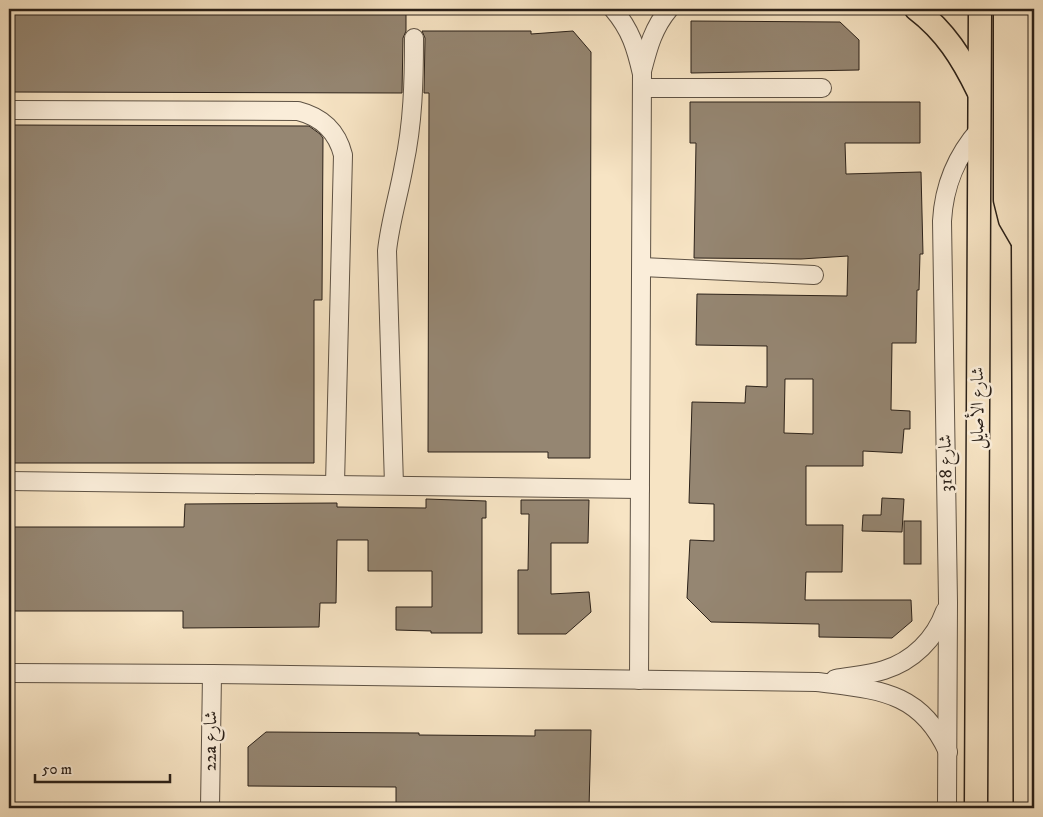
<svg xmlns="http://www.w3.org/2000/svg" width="1043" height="817" viewBox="0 0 1043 817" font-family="'IM FELL DW Pica',Amiri,serif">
  <rect width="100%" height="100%" fill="#f7e4c4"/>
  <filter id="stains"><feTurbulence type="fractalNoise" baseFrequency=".004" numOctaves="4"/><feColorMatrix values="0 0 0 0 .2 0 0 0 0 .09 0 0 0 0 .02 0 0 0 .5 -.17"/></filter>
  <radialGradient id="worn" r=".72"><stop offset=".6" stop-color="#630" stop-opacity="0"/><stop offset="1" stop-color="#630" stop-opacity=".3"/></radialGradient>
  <g fill="#958672" stroke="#2b2119" fill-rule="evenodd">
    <path d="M9 11 406 12V31L403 38 402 93 9 92Z"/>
    <path d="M691 21 840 22 859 40V70L691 73Z"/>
    <path d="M422 31H531V34L573 31 591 52 590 458H548V452H428L429 93H424L425 38Z"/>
    <path d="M690 102H920V143H845L846 174 921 172 923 254H920L919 290H917L916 343H892L891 410 910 411V429H904L902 453 863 451V466H806V525H843L842 572H806L805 600H911L912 621 892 638 819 637V624L711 622 687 598 690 540 714 541V504L689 503 692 402 745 403 746 386 767 387V346L696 345 697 294 847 296 848 256 801 259 694 258 696 143H690ZM785 379H813V434L784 433Z"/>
    <path d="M9 125 309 126 320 134 323 138 322 300H314V463H9Z"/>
    <path d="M882 498 904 499 902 532 862 531 863 515H881Z"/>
    <path d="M426 499 486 501V518H482V633H431V631L396 630V607H432V571H368V540H337L336 603H320L319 627 183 628V611H9V527H184L185 504 337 503V507L426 508Z"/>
    <path d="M521 500H589L588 543H551V594L589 592 591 612 566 634H518V570H528L529 514H521Z"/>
    <rect x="904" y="521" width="17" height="43"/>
    <path d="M535 730H591L589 808H434V806H396V787L248 786V747L266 732 419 733V735L535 736Z"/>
  </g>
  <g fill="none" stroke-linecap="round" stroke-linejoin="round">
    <defs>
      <g id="minor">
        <path d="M613 9C631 30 636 48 642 74L639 680"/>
        <path d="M642 71C648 48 653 28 669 9"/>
        <path d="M642 88H822"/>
        <path d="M9 110 298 111C322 117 337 131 343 155L335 484"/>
        <path d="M642 267 814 275"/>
        <path d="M9 481 640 489"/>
        <path d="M394 485 387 251C390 222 399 194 404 165 413 123 414 81 414 38"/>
        <path d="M9 673 212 674 817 682C877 690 920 690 948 752"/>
        <path d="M835 679C851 676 869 675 884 670 913 661 935 639 945 611"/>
        <path d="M210 808 212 674"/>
        <path d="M947 808 948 602 942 221C944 185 956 156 980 129"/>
      </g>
      <g id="major">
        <path d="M916 9C945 31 962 58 978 91"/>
        <path d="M1005 9V200L1010 220 1021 239"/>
        <path d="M976 808 980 9"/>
        <path d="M1025 808 1023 242 1025 9"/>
      </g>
    </defs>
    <use href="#minor" stroke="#5e5244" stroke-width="20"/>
    <use href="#major" stroke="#2b2119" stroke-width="25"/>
    <use href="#minor" stroke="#faedd9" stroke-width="18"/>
    <use href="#major" stroke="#f7e4c4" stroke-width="22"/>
  </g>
  <g text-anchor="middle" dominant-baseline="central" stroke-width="5" stroke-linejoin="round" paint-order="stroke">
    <g font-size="18" fill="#2b2119" stroke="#faedd9">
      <text transform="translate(978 408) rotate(-90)">شارع الأصايل</text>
      <text transform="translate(946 463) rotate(-91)">شارع 318</text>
      <text transform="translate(211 741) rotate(-89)">22a شارع</text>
    </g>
  </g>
  <rect width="1043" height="817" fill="none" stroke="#f7e4c4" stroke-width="30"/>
  <rect x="10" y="10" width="1023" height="797" fill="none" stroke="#2b2119" stroke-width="2.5"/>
  <rect x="15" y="15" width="1013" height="787" fill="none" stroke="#2b2119"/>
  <path d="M35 774v8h135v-8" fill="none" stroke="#2b2119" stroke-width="2.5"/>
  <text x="42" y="774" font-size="15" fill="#2b2119" stroke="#faedd9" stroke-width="4" paint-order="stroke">50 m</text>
  <rect width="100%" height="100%" filter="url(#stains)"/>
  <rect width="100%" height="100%" fill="url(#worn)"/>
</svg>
